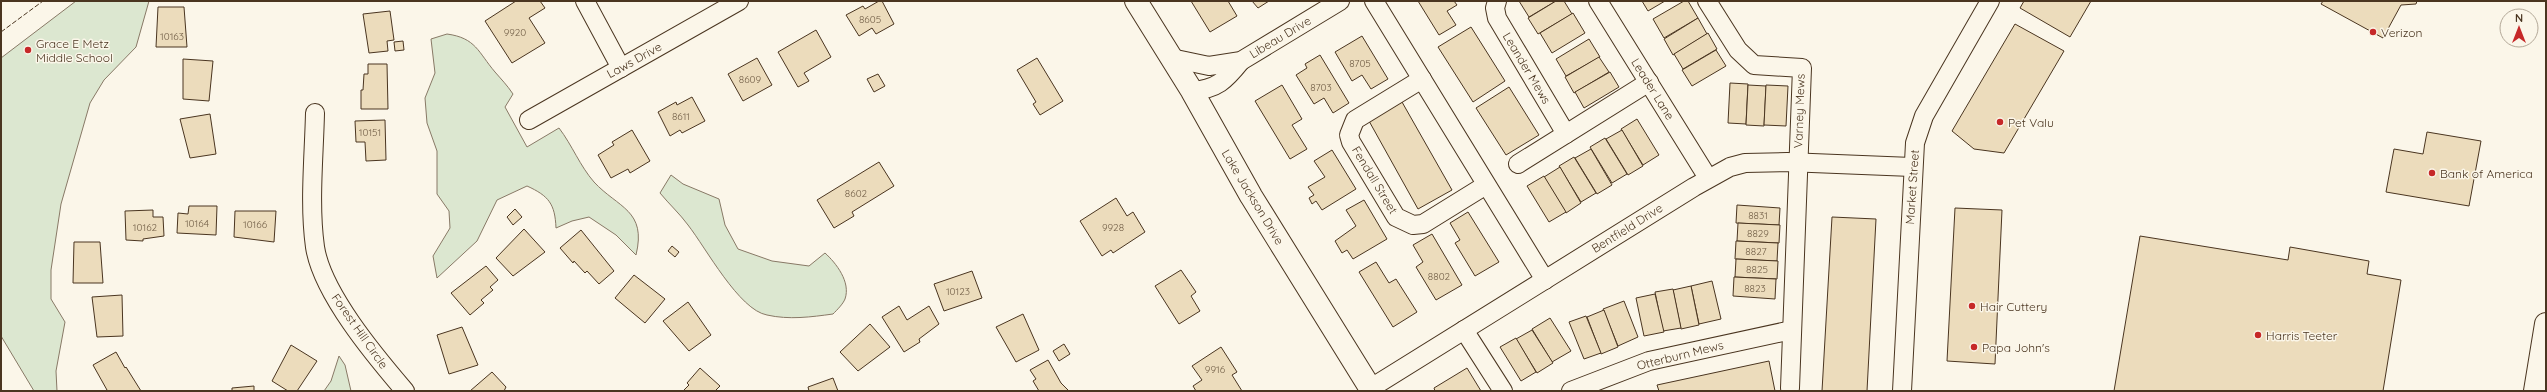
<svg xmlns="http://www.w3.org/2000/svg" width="2547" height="392" viewBox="0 0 2547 392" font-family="Quicksand,sans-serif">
  <rect width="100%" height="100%" fill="#fbf6e9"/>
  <g fill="#dce7d0" stroke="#887966">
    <path d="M76 1H149L136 47 104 80 90 103 61 204 51 270V299L65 322 56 371 57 391H34L1 336V58Z"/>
    <path d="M447 34C476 38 478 52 495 72 501 79 507 85 513 94L505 107 527 147 559 128C572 145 580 166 594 182 618 208 647 210 636 255L616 235 589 217 572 221 556 228C555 204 549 196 527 186L497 200 477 241 437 278 433 256 450 228 449 211 437 194V151L427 123 425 98 435 73 431 39Z"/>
    <path d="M671 175 683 184 719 199 725 225 738 249 772 261 809 266 825 253C836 263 851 282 845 299 843 304 837 310 833 314 811 317 789 320 767 315 739 310 706 248 688 225 680 214 669 204 660 193Z"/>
    <path d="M339 356 345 365 351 391H324L331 381Z"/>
  </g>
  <g fill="#ecdcbc" stroke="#4a3520">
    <path d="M516 1H540L545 8 529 18 545 43 512 63 485 21Z"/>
    <path d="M879 1H882L894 24 876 34 872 28 859 36 846 15 863 6 865 9Z"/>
    <path d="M1191 1H1228L1237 16 1210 32Z"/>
    <path d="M1252 1H1269L1258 8Z"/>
    <path d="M1418 1H1454L1457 5 1447 11 1456 25 1439 35Z"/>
    <path d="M1519 1H1556L1529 17Z"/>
    <path d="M1556 1H1564L1572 14 1538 34 1528 18Z"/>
    <path d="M1642 1H1665L1648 11Z"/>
    <path d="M1684 1H1688L1698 18 1664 38 1653 19Z"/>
    <path d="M2024 1H2091L2070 37 2020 8Z"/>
    <path d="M2323 1H2417L2416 4 2401 5 2383 38 2321 4Z"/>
    <path d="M158 7H184L187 47H156Z"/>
    <path d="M390 11 394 40 387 41 388 51 369 53 363 14Z"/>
    <path d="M1573 13 1585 33 1552 53 1540 33Z"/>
    <path d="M1698 18 1707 34 1673 55 1664 39Z"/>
    <path d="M2015 24 2064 51 2004 153 1974 149 1952 131Z"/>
    <path d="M1471 27 1505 81 1473 102 1438 47Z"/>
    <path d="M816 30 831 57 804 73 809 81 798 87 778 52Z"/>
    <path d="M1708 33 1717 49 1683 69 1674 54Z"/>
    <path d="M1362 36 1388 79 1371 89 1362 75 1352 81 1335 52Z"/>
    <path d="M1589 39 1600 57 1566 76 1556 59Z"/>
    <path d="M403 41 404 50 395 51 394 42Z"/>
    <path d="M1716 50 1726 66 1692 86 1682 70Z"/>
    <path d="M1320 55 1349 103 1333 113 1324 98 1314 104 1296 75 1307 68 1305 64Z"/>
    <path d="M1599 57 1609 72 1574 93 1565 77Z"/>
    <path d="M757 58 772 85 743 101 728 74Z"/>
    <path d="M1037 58 1063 101 1040 115 1033 104 1036 102 1017 70Z"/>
    <path d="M183 59 213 61 209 101 183 99Z"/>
    <path d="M368 64H387L388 109H361V90H363L364 74H368Z"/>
    <path d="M1610 72 1619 87 1584 108 1575 92Z"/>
    <path d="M878 74 885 86 874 92 867 79Z"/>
    <path d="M1730 83 1748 84 1746 124 1728 123Z"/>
    <path d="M1282 85 1302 119 1292 125 1307 149 1290 159 1255 101Z"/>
    <path d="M1748 85 1766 86 1764 126 1746 125Z"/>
    <path d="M1766 85 1788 86 1786 126 1764 125Z"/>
    <path d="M1509 87 1539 135 1506 155 1476 108Z"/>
    <path d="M692 97 705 121 682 133 680 130 670 136 658 112 676 102 677 105Z"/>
    <path d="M1402 102 1452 190 1418 209 1369 121Z"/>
    <path d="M210 114 216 154 190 158 180 119Z"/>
    <path d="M1637 119 1659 155 1643 165 1621 129Z"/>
    <path d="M385 120 386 160 366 161 365 142H356L355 121Z"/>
    <path d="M632 130 650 161 630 173 628 169 611 178 598 155 614 145 612 142Z"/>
    <path d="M1622 130 1643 166 1628 175 1606 139Z"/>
    <path d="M2427 132 2481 141 2469 206 2386 192 2394 149 2423 154Z"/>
    <path d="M1605 138 1627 174 1612 183 1590 147Z"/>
    <path d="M1591 149 1612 185 1597 194 1575 158Z"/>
    <path d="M1332 150 1356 189 1322 210 1316 201 1312 204 1309 198 1314 195 1308 187 1325 177 1314 161Z"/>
    <path d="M1574 157 1596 193 1581 202 1559 166Z"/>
    <path d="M879 162 894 186 852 212 854 216 834 228 817 200Z"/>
    <path d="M1560 167 1581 203 1566 213 1544 177Z"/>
    <path d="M1544 176 1566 212 1549 222 1527 186Z"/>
    <path d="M1116 198 1127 216 1133 212 1145 232 1113 253 1111 250 1102 256 1080 221Z"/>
    <path d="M1364 200 1387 239 1353 259 1347 250 1342 253 1335 241 1356 226 1346 210Z"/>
    <path d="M1737 205 1780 208 1779 225 1736 223Z"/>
    <path d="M189 206H217L216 235 177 233 178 213 188 214Z"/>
    <path d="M1955 208 2002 210 1995 364 1947 361Z"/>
    <path d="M515 209 522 217 513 225 507 217Z"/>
    <path d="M153 210V217H163L164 236 143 239V241L126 240 125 211Z"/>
    <path d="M235 211H276L274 242 234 237Z"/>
    <path d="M1468 212 1499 262 1475 276 1455 243 1460 240 1450 223Z"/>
    <path d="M1832 217 1876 219 1867 391H1822Z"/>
    <path d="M1738 223 1780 225 1779 243 1737 241Z"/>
    <path d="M524 229 545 252 513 276 496 258Z"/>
    <path d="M581 230 614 271 599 284 587 271 585 273 574 261 573 263 560 248Z"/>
    <path d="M1432 234 1462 285 1436 300 1416 267 1423 262 1413 245Z"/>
    <path d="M2140 236 2288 260 2290 247 2369 261 2367 274 2401 280 2383 391H2114Z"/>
    <path d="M1736 241 1778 243 1777 261 1735 259Z"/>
    <path d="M74 242H100L103 283H73Z"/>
    <path d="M672 246 679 252 675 257 668 251Z"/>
    <path d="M1736 259 1778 261 1777 279 1735 277Z"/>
    <path d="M1376 262 1389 283 1396 279 1417 312 1393 327 1359 272Z"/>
    <path d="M486 266 498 280 490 287 493 290 481 300 484 303 470 315 451 293Z"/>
    <path d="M1181 270 1196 292 1191 296 1200 311 1179 324 1155 286Z"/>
    <path d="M972 271 982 298 944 311 934 284Z"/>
    <path d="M634 275 665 299 645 323 615 298Z"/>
    <path d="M1734 277 1776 279 1775 299 1733 296Z"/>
    <path d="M1712 281 1721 319 1699 324 1691 286Z"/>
    <path d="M1691 286 1699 325 1681 329 1673 290Z"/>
    <path d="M1673 289 1681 328 1663 331 1655 292Z"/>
    <path d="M1655 294 1664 332 1644 336 1636 298Z"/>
    <path d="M122 295 123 336 97 337 92 297Z"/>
    <path d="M1624 301 1638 337 1618 346 1603 309Z"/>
    <path d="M688 302 711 335 689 351 663 321Z"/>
    <path d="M899 306 907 320 929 306 939 324 919 339 920 342 904 352 882 317Z"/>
    <path d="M1604 310 1618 347 1601 354 1587 317Z"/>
    <path d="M1023 314 1039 350 1016 362 996 327Z"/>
    <path d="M1586 316 1601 353 1584 359 1569 322Z"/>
    <path d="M1550 318 1571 351 1552 362 1532 329Z"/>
    <path d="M870 324 890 347 858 371 840 352Z"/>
    <path d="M462 327 478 365 449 374 437 335Z"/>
    <path d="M1532 330 1553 363 1537 373 1516 339Z"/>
    <path d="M1516 338 1536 372 1521 381 1500 347Z"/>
    <path d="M1064 344 1070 354 1059 361 1053 351Z"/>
    <path d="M291 345 317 361 297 391H288L272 381Z"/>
    <path d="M1221 347 1237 372 1232 375 1242 391H1196L1193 386 1202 380 1192 366Z"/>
    <path d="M116 352 125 368 126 367 141 391H105L107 390 93 365Z"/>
    <path d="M1048 360 1061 383 1069 391H1039L1033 381 1036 379 1030 370Z"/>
    <path d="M1769 361 1775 391H1659L1657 385Z"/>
    <path d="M700 368 720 386 715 391H683L689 385 687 383Z"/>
    <path d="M1467 368 1481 391H1435L1434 388Z"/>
    <path d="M492 372 506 387 504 391H470Z"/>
    <path d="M833 378 838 391H809L808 387Z"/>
    <path d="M254 386V391H232V388Z"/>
  </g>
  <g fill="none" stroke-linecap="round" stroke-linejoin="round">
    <defs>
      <g id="street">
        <path d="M585 1 621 68"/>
        <path d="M1374 1 1545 280"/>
        <path d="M1497 1 1495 8 1497 18 1566 134"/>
        <path d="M1598 1 1708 178"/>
        <path d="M1707 1 1738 50 1754 65 1802 68 1790 388"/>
        <path d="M1171 58 1209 66 1241 61 1340 1"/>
        <path d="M1422 79 1355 120 1349 135 1351 142 1396 217 1413 225 1423 224 1486 185"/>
        <path d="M1192 91C1217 89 1225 81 1241 61"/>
        <path d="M315 113C314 157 309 204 315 247 322 293 375 356 405 391"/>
        <path d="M529 120 739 1"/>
        <path d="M1518 164 1649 82"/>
        <path d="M1464 330 1503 391"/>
        <path d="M1371 388 1694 187 1730 167 1745 163 1787 162 1912 167"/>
        <path d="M1571 391 1649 361 1792 330"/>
        <path d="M1902 391 1915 143 1924 116 1990 1"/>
      </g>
      <path id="secondary" d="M1136 1 1192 91 1251 196 1372 391"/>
      <path id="highway" d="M2535 391 2546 324"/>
    </defs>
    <use href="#street" stroke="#4a3520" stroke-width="20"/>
    <use href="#secondary" stroke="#4a3520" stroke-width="24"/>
    <use href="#highway" stroke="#4a3520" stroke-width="24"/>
    <use href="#street" stroke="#fbf6e9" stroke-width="18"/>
    <use href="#secondary" stroke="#fbf6e9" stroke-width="22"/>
    <use href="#highway" stroke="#fbf6e9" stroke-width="22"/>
    <path stroke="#4a3520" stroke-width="1" stroke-dasharray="5 2" stroke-linecap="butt" d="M1 32 43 1"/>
  </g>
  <g fill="#c62828" stroke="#fbf6e9" stroke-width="1.5">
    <circle cx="2373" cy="32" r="4"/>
    <circle cx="28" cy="50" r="4"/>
    <circle cx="2000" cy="122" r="4"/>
    <circle cx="2432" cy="173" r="4"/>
    <circle cx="1972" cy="306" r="4"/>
    <circle cx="2258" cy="335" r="4"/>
    <circle cx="1974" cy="347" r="4"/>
  </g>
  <g text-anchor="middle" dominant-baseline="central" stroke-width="3" stroke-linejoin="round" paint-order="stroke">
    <g font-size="10" fill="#725f47">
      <text x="870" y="19">8605</text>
      <text x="515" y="32">9920</text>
      <text x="172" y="36">10163</text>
      <text x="1360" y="63">8705</text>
      <text x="750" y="79">8609</text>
      <text x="1321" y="87">8703</text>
      <text x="681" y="116">8611</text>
      <text x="370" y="132">10151</text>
      <text x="856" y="193">8602</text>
      <text x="1758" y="215">8831</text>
      <text x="197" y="223">10164</text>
      <text x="255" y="224">10166</text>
      <text x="145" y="227">10162</text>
      <text x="1113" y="227">9928</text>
      <text x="1758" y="233">8829</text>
      <text x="1756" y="251">8827</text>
      <text x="1757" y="269">8825</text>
      <text x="1439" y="276">8802</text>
      <text x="1755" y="288">8823</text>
      <text x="958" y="291">10123</text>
      <text x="1215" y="369">9916</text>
    </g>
    <g font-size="12" fill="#4a3520" stroke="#fbf6e9" text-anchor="start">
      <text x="2381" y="32">Verizon</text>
      <text x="36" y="43">Grace E Metz<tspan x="36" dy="14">Middle School</tspan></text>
      <text x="2008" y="122">Pet Valu</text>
      <text x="2440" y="173">Bank of America</text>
      <text x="1980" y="306">Hair Cuttery</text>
      <text x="2266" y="335">Harris Teeter</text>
      <text x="1982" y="347">Papa John's</text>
    </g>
    <g font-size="12" fill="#4a3520" stroke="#fbf6e9">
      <text transform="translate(1280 37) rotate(-31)">Libeau Drive</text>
      <text transform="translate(634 60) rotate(-29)">Laws Drive</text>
      <text transform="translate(1527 68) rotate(59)">Leander Mews</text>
      <text transform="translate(1653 89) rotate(58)">Leader Lane</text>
      <text transform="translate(1799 111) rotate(-88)">Varney Mews</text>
      <text transform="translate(1375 180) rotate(59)">Fendall Street</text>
      <text transform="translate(1912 187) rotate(-86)">Market Street</text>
      <text transform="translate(1253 197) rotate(59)">Lake Jackson Drive</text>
      <text transform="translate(1627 228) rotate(-32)">Bentfield Drive</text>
      <text transform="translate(360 331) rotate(55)">Forest Hill Circle</text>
      <text transform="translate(1680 355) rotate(-14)">Otterburn Mews</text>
    </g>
  </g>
  <rect width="2547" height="392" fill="none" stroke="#4a3520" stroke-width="4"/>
  <g transform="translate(2519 28)"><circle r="19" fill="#fbf6e9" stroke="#b4a999"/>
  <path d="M0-3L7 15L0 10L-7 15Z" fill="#c62828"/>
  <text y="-6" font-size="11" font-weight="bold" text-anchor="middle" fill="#4a3520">N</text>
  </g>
</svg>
